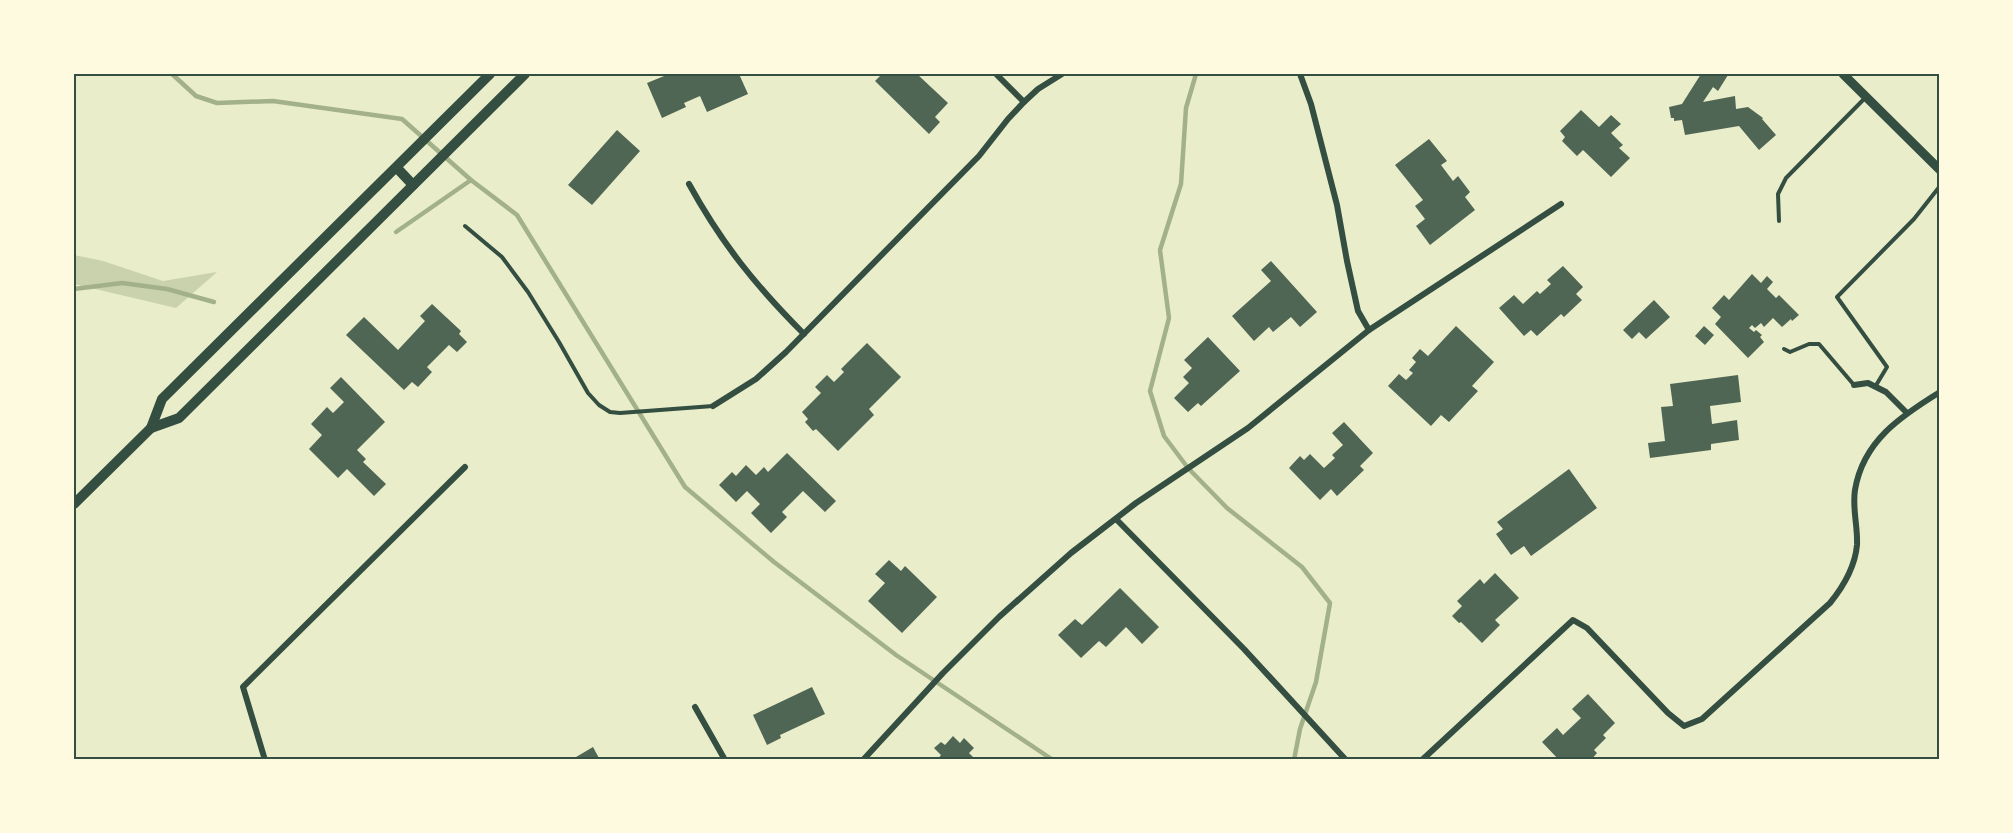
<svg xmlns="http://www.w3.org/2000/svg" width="2013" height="833" viewBox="0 0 2013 833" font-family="Rubik,sans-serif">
  <rect width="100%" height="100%" fill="#e9edc9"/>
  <path fill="#cad2ad" d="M74 255 103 261 163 281 217 272 176 308 74 284Z"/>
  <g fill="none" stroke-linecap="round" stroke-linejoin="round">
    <g stroke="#a3b18a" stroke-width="4.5">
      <path d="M172 74 196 96 217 103 273 101 402 119 471 180 517 215 685 487 774 562 896 655 1053 760"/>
      <path d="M1196 74 1186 108 1181 184 1160 250 1169 318 1150 391 1164 436 1188 468 1227 508 1302 567 1330 603 1316 682 1300 729 1294 760"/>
      <path d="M396 232 471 180"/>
      <path d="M74 289 122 283 167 289 214 302"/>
    </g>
  </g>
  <g fill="#4f6655">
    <path d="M669 74H739L748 94 707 112 700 96 684 103 686 107 662 118 647 83Z"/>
    <path d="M882 74H917L948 103 935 117 940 122 929 134 875 81Z"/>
    <path d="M1701 74 1728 75 1718 91 1713 87 1703 102 1735 96 1736 109 1748 107 1763 118 1762 119 1776 135 1759 150 1739 126 1685 135 1682 120 1674 121V118H1671L1669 107 1682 104Z"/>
    <path d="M1581 110 1599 127 1611 115 1621 124 1611 133 1623 145 1619 148 1630 158 1611 177 1583 150 1577 156 1562 141 1565 137 1560 131Z"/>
    <path d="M617 130 640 151 592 205 568 185Z"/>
    <path d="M1429 139 1447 161 1441 165 1453 181 1458 176 1470 192 1465 197 1475 210 1430 245 1416 226 1425 219 1415 206 1423 200 1395 165Z"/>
    <path d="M1271 261 1317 312 1300 327 1291 317 1273 332 1269 327 1254 341 1232 316 1271 281 1261 270Z"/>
    <path d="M1563 266 1583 287 1576 294 1582 300 1564 317 1561 314 1537 336 1531 330 1524 336 1499 308 1514 295 1523 304 1537 291 1540 294 1551 284 1547 280Z"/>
    <path d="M1752 274 1761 283 1767 276 1773 282 1767 289 1776 298 1779 295 1799 315 1792 321 1791 319 1782 327 1773 318 1764 327 1761 323 1755 328 1752 325 1749 328 1754 332 1756 330 1762 335 1760 337 1764 342 1748 358 1715 324 1721 317 1712 308 1724 295 1729 300Z"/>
    <path d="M1654 300 1670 317 1646 339 1639 332 1632 339 1623 330Z"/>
    <path d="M432 304 461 331 459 334 467 342 457 352 449 345 427 367 432 372 418 387 412 382 404 390 346 335 364 317 398 350 425 321 420 316Z"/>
    <path d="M1456 326 1494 362 1472 386 1478 391 1449 422 1441 415 1431 426 1388 386 1399 374 1406 380 1413 373 1409 370 1416 362 1412 358 1420 349 1428 356Z"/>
    <path d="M1704 326 1714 335 1705 345 1695 336Z"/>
    <path d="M1208 337 1240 371 1201 406 1198 403 1188 412 1174 398 1189 383 1183 377 1192 368 1184 360Z"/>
    <path d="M867 343 901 377 869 409 874 415 838 451 816 429 813 431 805 422 808 419 802 412 821 393 815 387 827 375 834 382 844 372 841 369Z"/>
    <path d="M1738 375 1741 402 1710 406 1712 424 1737 420 1739 440 1711 444V450L1650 458 1648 443 1665 441 1661 407 1673 406 1670 384Z"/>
    <path d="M341 377 385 422 357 450 366 459 363 462 386 484 374 496 347 469 338 478 309 449 322 435 311 424 327 407 333 413 344 402 330 388Z"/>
    <path d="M1344 422 1373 453 1360 466 1364 470 1337 496 1331 489 1320 500 1289 468 1300 456 1304 460 1310 454 1324 468 1335 458 1332 455 1343 445 1332 433Z"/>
    <path d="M787 453 836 501 825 512 803 491 782 512 787 517 771 533 751 513 760 504 747 491 736 502 719 485 732 472 736 476 746 465 756 475 764 467 768 472Z"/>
    <path d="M1569 469 1597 508 1531 556 1524 546 1511 555 1496 534 1503 529 1497 522Z"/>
    <path d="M889 560 901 571 905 566 937 597 902 633 868 601 885 583 875 574Z"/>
    <path d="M1495 573 1519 598 1495 620 1500 625 1482 643 1461 622 1459 623 1452 616 1462 606 1457 601 1480 579 1484 584Z"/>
    <path d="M1120 588 1159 627 1142 644 1126 627 1106 647 1099 641 1081 658 1058 635 1075 619 1082 625Z"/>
    <path d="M812 687 825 714 780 735 781 738 767 745 753 715Z"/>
    <path d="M1588 694 1615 723 1603 735 1606 738 1594 750 1597 753 1591 760H1559L1542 742 1557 728 1563 735 1581 718 1572 709Z"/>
    <path d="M953 736 960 743 964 738 974 748 969 753 976 760H937L941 755 934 748 941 742 945 745Z"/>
    <path d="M593 747 600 760H571Z"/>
  </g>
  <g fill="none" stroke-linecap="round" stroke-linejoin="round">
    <g stroke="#344e41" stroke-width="4">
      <path d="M1779 221 1778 194 1786 178 1866 97"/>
      <path d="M465 226 502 257 528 292 559 342 588 393 599 405 610 412 620 413 713 406"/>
      <path d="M1784 349 1790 352 1809 344H1819L1854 385"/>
      <path d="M1875 387 1887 367 1837 297 1914 219 1940 186"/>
    </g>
    <g stroke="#344e41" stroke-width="6">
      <path d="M996 74 1024 102"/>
      <path d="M1300 74 1311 104 1337 205 1347 261 1358 311 1369 330"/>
      <path d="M689 184C722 244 756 286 804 334"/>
      <path d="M1854 385 1868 383 1886 392 1907 413"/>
      <path d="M713 406 756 379 786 352 979 156 1008 119 1024 102 1038 89 1062 74"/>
      <path d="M1116 519 1244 649 1346 760"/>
      <path d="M695 707 725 760"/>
      <path d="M265 760 243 687 465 467"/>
      <path d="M863 760 943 673 999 617 1071 553 1136 503 1248 428 1369 330 1561 204"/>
      <path d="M1422 760 1573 620 1587 628 1668 713 1684 726 1702 719 1830 603C1843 587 1855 567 1857 545 1858 527 1852 508 1855 490 1863 441 1901 416 1940 392"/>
    </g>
    <path stroke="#344e41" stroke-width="9" d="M1843 74 1940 170"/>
    <g stroke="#344e41" stroke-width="10">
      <path d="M397 168 413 185"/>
      <path d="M151 428 179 418 525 74"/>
      <path d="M74 504 151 428 162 399 490 74"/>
    </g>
  </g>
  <rect width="2013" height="833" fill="none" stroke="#fefae0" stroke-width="150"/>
  <rect x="75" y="75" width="1863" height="683" fill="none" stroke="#344e41" stroke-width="2"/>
</svg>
